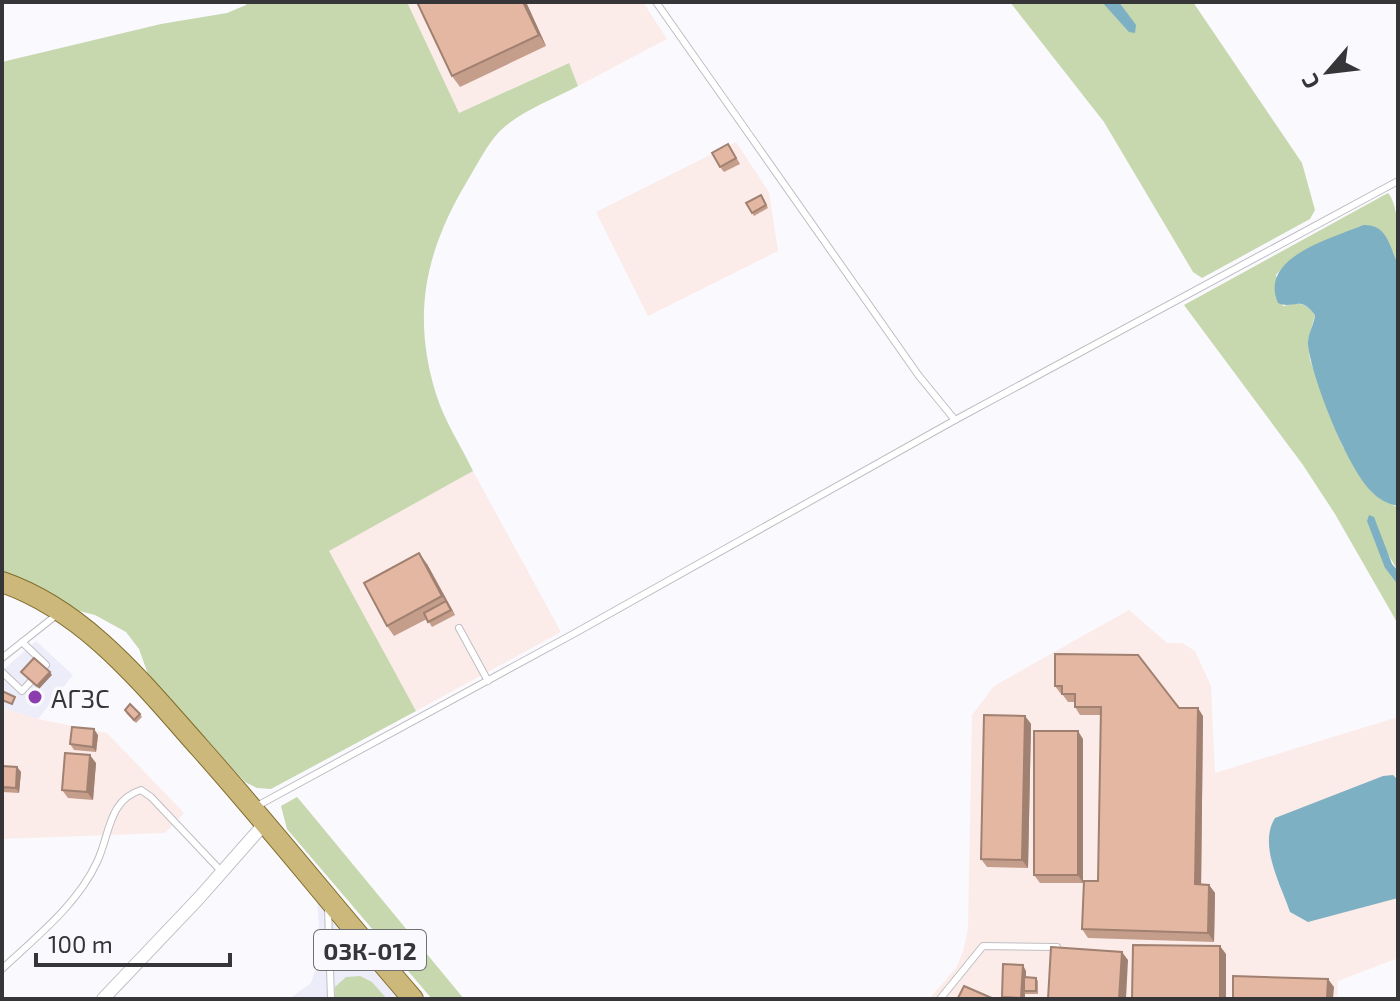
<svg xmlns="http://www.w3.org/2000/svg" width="1400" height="1001" viewBox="0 0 1400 1001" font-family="'Exo 2',sans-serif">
  <rect width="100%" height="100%" fill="#f9f9fe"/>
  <g fill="#ededf9">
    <path d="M36 641 73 675 38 719 2 708V671Z"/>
    <path d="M317 902 401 999H289L311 983 321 953Z"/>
  </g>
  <g fill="#fcece9">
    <path d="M407 2H643L667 39 578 86 568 63 459 113Z"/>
    <path d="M736 142 769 192 778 251 648 316 596 212Z"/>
    <path d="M473 471 561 632 416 711 328 551Z"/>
    <path d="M1129 610 1167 643H1182L1195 651 1211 686 1215 773 1398 717V958L1338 981 1337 999H929L956 968 963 952 968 928 972 715 994 686Z"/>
    <path d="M2 708 38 719 107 733 184 813 165 833 2 839Z"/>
  </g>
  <g fill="#c7d7ae">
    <path d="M247 2H407L459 113 569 63 578 86C552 100 520 111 499 132 487 145 478 163 469 178 426 249 411 313 436 394 444 420 461 446 473 471L329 551 416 711 271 789 257 788 245 782 148 674 139 649 126 632 95 615 79 611 27 581 2 571V62L161 24 227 13 246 5Z"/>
    <path d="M1010 2H1102L1135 25 1119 2H1193L1302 163 1315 210 1310 219 1202 278 1193 272 1104 122Z"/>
    <path d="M1388 193C1400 207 1398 244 1398 264L1393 252 1363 225C1332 239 1297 248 1276 275L1283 306C1298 302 1306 302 1315 315L1308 340 1310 360 1343 447 1394 506H1398V571L1385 549V568L1398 585V624L1335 514 1303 465 1184 305Z"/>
    <path d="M297 797 308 810 464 999H432L287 829 281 806Z"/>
    <path d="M360 976 372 982 387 999H335V987L346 977Z"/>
  </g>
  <g fill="#7eb0c3">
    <path d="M1102 2H1119L1136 25 1135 33 1129 32Z"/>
    <path d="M1363 225C1387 224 1389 245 1398 264V506C1388 504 1378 499 1371 491 1347 467 1312 379 1308 345 1307 335 1314 325 1315 315 1300 294 1294 310 1278 303 1258 257 1331 239 1363 225Z"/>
    <path d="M1369 515 1374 517 1392 564 1398 571V585L1385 568 1367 521Z"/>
    <path d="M1393 775 1398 780V898L1308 922 1290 912C1281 885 1258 845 1275 818L1383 776Z"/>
  </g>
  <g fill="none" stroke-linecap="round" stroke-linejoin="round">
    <defs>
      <g id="service">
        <path d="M656 2 919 376 955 420"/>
        <path d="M459 628 488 681"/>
        <path d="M2 658 59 613"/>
        <path d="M2 672 22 691 46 665 22 642"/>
        <path d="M257 806 575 633 955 420 1398 181"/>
        <path d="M328 908 331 999"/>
        <path d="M2 969C36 937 77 905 97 862 110 835 108 800 141 790L151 797 222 872"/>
        <path d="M940 999 983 946 1057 947"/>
      </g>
      <path id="minor" d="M103 999 199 898 265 823"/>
      <path id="primary" d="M2 582C86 611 143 684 200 748 273 830 341 916 413 999"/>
    </defs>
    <use href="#service" stroke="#bebec3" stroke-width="8"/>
    <use href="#minor" stroke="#bebec3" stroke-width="14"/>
    <use href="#primary" stroke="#806c29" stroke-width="22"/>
    <use href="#service" stroke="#fff" stroke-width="6"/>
    <use href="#minor" stroke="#fff" stroke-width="12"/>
    <use href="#primary" stroke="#cbb87a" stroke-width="20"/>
  </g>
  <g fill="#c49d8b">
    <path d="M417 2H526L546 46 460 87 452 76Z"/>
    <path d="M732 150 740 164 724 172 720 167Z"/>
    <path d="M761 195 768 208 754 216 746 203Z"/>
    <path d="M427 564 455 615 432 627 427 619 394 636 387 626Z"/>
    <path d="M1055 654 1179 708 1203 716 1201 885H1209L1215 893 1214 942 1088 938 1082 929 1098 881 1101 715H1080L1075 707V702H1068L1062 694H1061L1055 686Z"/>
    <path d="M126 713 140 714 142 717 136 723Z"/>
    <path d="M1025 716 1031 724 1028 868 987 867 981 859Z"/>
    <path d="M98 735 96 752 74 750 70 744Z"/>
    <path d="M1083 739V883H1040L1034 875Z"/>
    <path d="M96 763 93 800 68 798 62 790Z"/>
    <path d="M2 766 17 767 21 772 19 793 2 792Z"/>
    <path d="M1026 971V978H1036L1038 981V994H1025V999H1003L1002 997Z"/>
  </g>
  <g fill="#a08071">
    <path d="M523 2H526L546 46 539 35Z"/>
    <path d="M419 553 427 564 455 615 442 596Z"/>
    <path d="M50 672 52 675 39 689 37 686Z"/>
    <path d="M1198 708 1203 716 1201 893 1195 884Z"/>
    <path d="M1025 716 1031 724 1028 868 1022 860Z"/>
    <path d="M94 729 98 735 96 752 93 747Z"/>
    <path d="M1078 731 1083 739V883L1078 875Z"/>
    <path d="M90 755 96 763 93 800 87 792Z"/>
    <path d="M17 767 21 772 19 793 16 788Z"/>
    <path d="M1209 885 1215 893 1214 942 1208 933Z"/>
    <path d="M1220 946 1226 954V999H1220Z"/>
    <path d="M1122 952 1128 960 1126 999H1119Z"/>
    <path d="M1023 965 1026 971V991H1024L1025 994V999L1021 998Z"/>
    <path d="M1328 979 1334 987 1333 999H1327Z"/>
  </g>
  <g fill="#e4b7a2" stroke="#a08071" stroke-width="2">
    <path d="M417 2H523L539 35 452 76Z"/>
    <path d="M728 144 736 158 720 167 712 153Z"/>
    <path d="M761 195 766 205 752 213 746 203Z"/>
    <path d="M419 553 442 596 387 626 364 583Z"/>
    <path d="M446 601 451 610 428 622 424 613Z"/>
    <path d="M1055 654 1138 655 1179 708H1198L1195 884 1209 885 1208 933 1082 929 1084 881H1098L1101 707H1075V694H1062V686H1055Z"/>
    <path d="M34 658 50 672 37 686 21 672Z"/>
    <path d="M2 691 15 697 12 704 2 700Z"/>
    <path d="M130 704 140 714 134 720 125 710Z"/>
    <path d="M984 715 1025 716 1022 860 981 859Z"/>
    <path d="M72 727 94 729 93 747 70 744Z"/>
    <rect x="1034" y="731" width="44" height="144"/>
    <path d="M65 753 90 755 87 792 62 790Z"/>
    <path d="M2 766 17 767 16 788 2 787Z"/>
    <path d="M1133 945 1220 946V999H1132Z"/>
    <path d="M1051 947 1122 952 1119 999H1048Z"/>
    <path d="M1003 964 1023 965 1021 998 1002 997Z"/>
    <path d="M1233 976 1328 979 1327 999H1233Z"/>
    <path d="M1024 977 1036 978V991H1024Z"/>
    <path d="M964 986 994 999H961L958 998Z"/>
  </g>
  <circle fill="#8c3dad" stroke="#f9f9fe" stroke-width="3" cx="35" cy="697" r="8"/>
  <g text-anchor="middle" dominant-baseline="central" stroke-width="7" stroke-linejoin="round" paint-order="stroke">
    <rect fill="#f9f9fe" stroke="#707073" stroke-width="2" x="314" y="930" width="112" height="40" rx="6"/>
    <g font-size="24" font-weight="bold" fill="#363638">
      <text x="370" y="950">03К-012</text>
    </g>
    <g font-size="26" fill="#363638" stroke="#f9f9fe" text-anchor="start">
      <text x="51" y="697">АГЗС</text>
    </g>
  </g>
  <rect width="1400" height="1001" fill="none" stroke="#363638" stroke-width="8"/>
  <g transform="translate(1328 72) rotate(242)" stroke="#f9f9fe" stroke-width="6" paint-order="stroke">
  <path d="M0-6L14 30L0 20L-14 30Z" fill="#363638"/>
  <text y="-12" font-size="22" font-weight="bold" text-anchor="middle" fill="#363638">С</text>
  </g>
  <path d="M36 953v12h194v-12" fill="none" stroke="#363638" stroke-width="4"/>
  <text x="48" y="953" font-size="24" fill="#363638" stroke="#f9f9fe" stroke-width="6" paint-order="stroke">100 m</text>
</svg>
